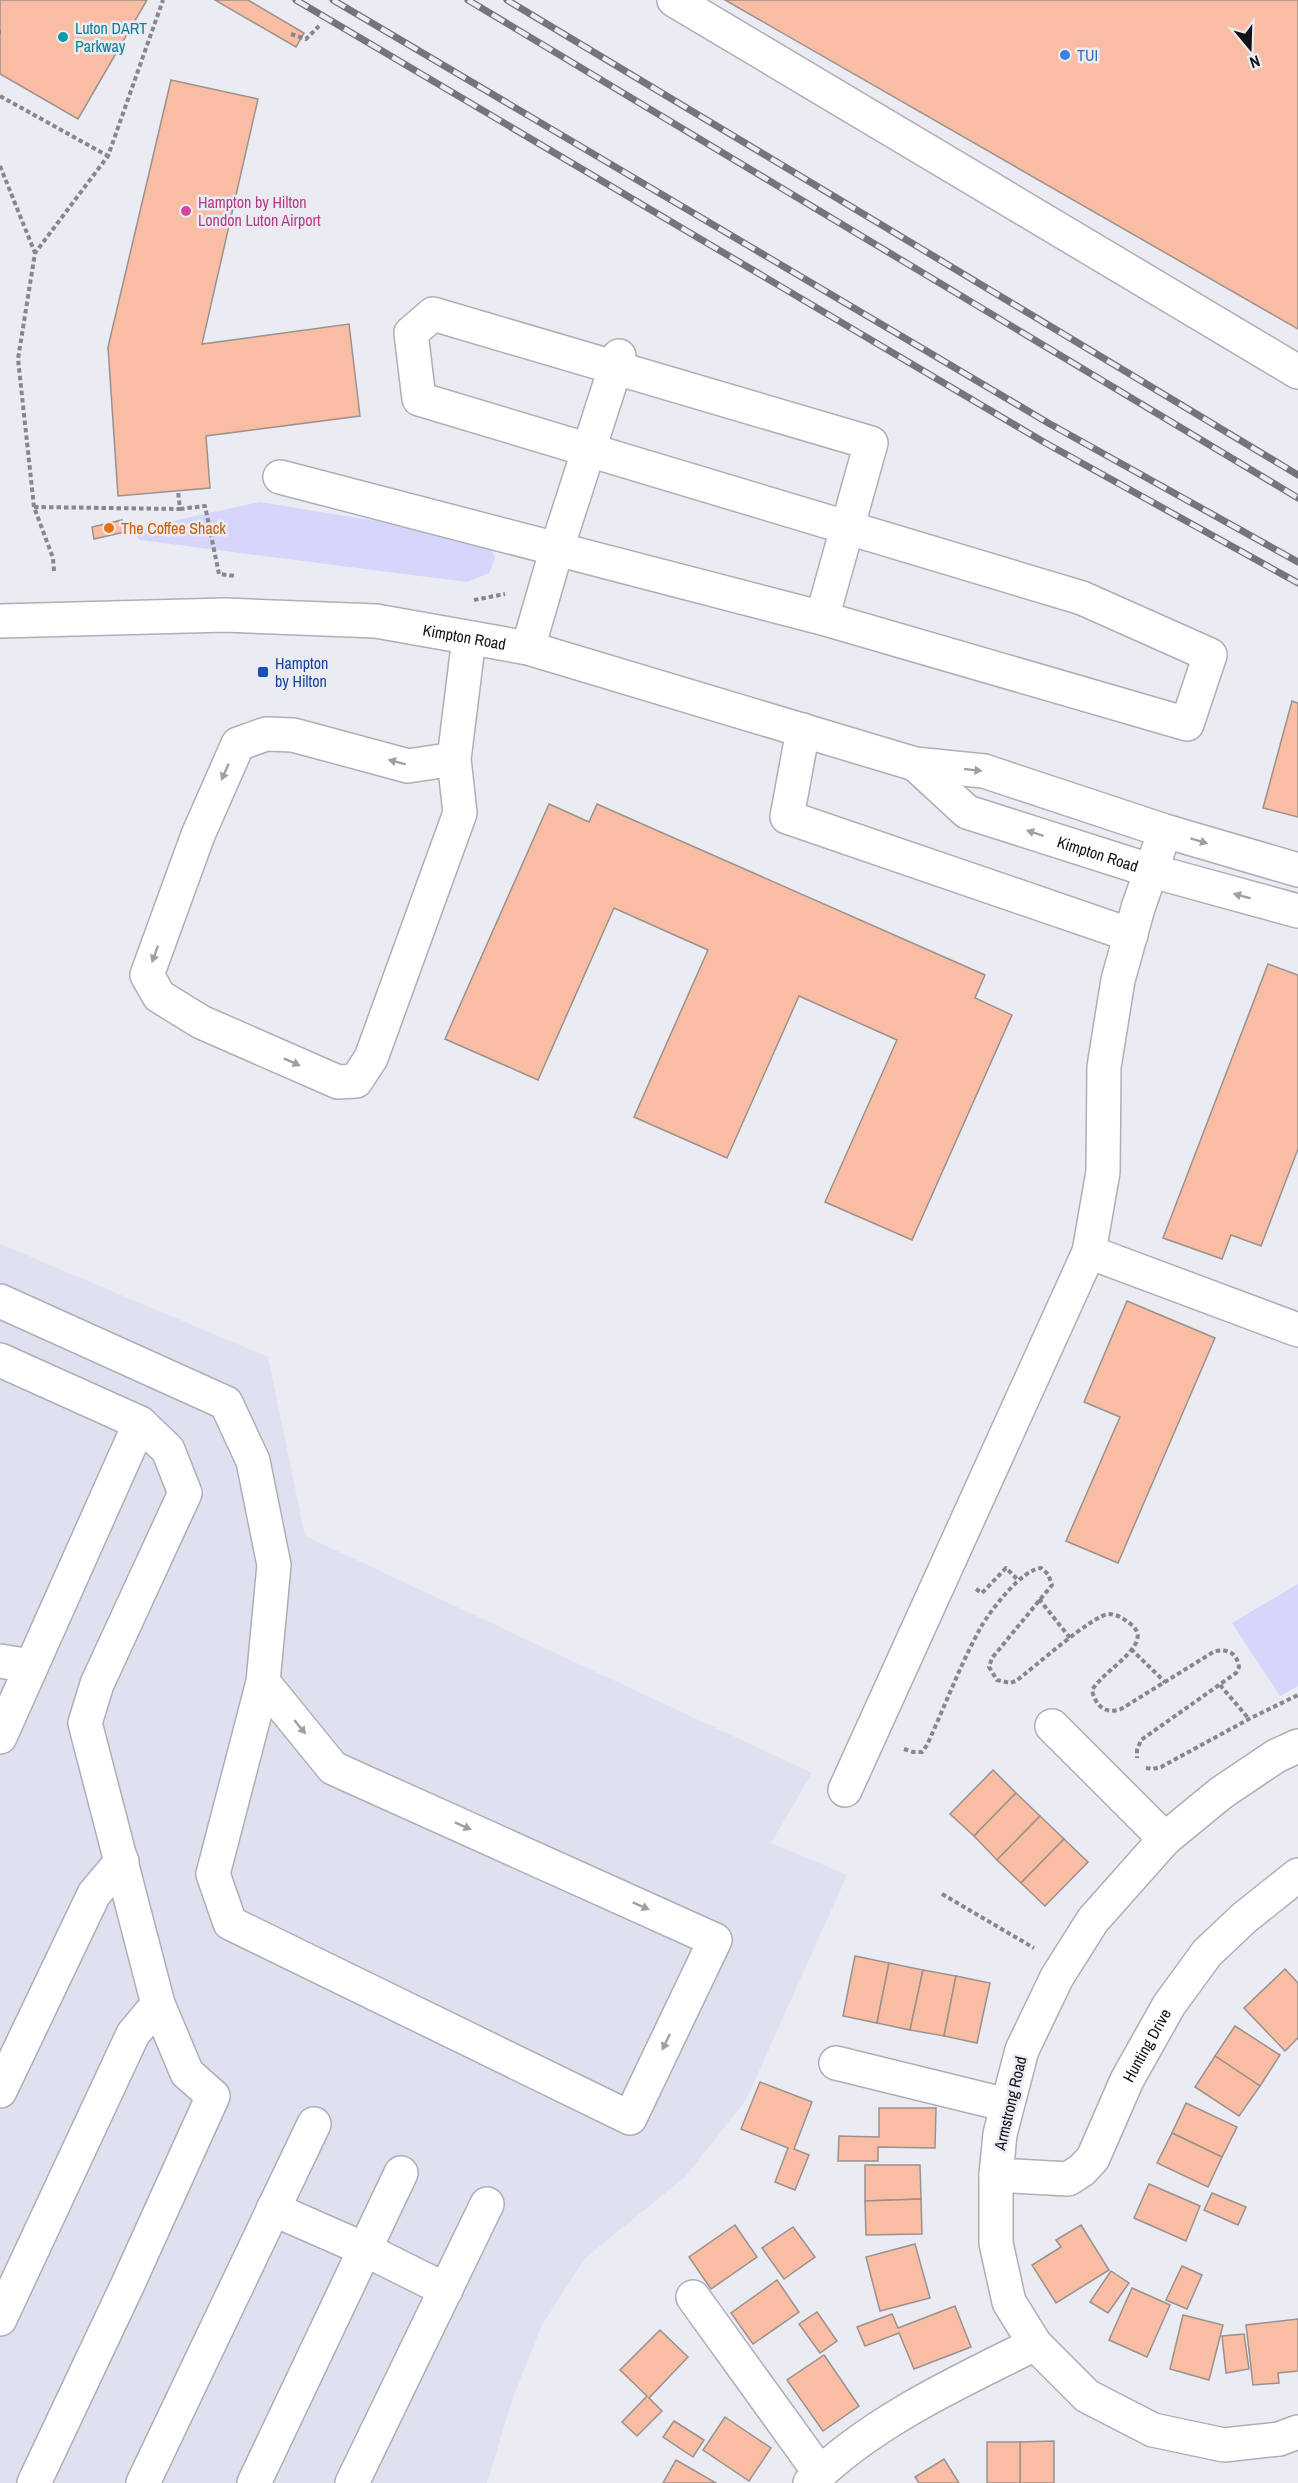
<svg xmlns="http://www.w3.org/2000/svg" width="1298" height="2483" viewBox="0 0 1298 2483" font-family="'Archivo Narrow',sans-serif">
  <rect width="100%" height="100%" fill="#ebebf4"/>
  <path fill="#dfe0f0" d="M0 1244 268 1357 305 1536 812 1773 771 1843 847 1875 746 2100 685 2177 585 2258 542 2325 513 2397 487 2483H0Z"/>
  <g fill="#d6d5fb">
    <path d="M260 502 486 539 495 558 489 573 467 582 140 540 131 530Z"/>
    <path d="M1298 1584V1686L1280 1696 1232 1623Z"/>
  </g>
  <g fill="#f8bda3" stroke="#9b918d" stroke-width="1.5">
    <path d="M0 0H147L78 119 0 74Z"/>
    <path d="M215 0H248L304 33 296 47Z"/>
    <path d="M725 0H1298V329Z"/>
    <path d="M171 80 258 99 202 344 349 324 360 416 206 436 210 488 118 496 108 347Z"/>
    <path d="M122 520 125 532 94 539 92 527Z"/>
    <path d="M1292 701 1298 703V817L1263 808Z"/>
    <path d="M549 804 589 822 597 804 985 975 975 998 1012 1015 912 1240 825 1202 897 1040 799 996 727 1158 634 1117 708 950 614 908 538 1080 445 1039Z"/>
    <path d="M1268 964 1298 975V1149L1261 1246 1231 1235 1222 1259 1163 1238Z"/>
    <path d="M1127 1301 1215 1338 1118 1563 1066 1541 1120 1417 1084 1402Z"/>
    <path d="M993 1770 1016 1793 974 1836 950 1814Z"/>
    <path d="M1016 1793 1040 1816 997 1860 974 1836Z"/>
    <path d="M1040 1816 1064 1839 1021 1883 997 1860Z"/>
    <path d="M1064 1839 1088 1862 1045 1906 1021 1883Z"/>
    <path d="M855 1956 889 1963 877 2023 843 2016Z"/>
    <path d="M889 1963 923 1970 910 2030 877 2023Z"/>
    <path d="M1285 1969 1298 1983V2038L1285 2051 1244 2008Z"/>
    <path d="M923 1970 956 1976 944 2036 910 2030Z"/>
    <path d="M956 1976 990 1983 977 2043 944 2036Z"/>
    <path d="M1235 2026 1280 2055 1260 2086 1215 2056Z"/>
    <path d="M1215 2056 1260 2086 1239 2116 1195 2087Z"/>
    <path d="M760 2082 812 2102 794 2149 809 2155 795 2190 775 2182 788 2148 741 2129Z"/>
    <path d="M1186 2103 1237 2127 1222 2157 1172 2133Z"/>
    <path d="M879 2108H936L935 2148 878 2147V2161H838L839 2136 879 2137Z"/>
    <path d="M1172 2133 1222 2157 1208 2187 1157 2163Z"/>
    <path d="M865 2165H920L921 2199 865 2201Z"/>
    <path d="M1149 2184 1200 2206 1186 2241 1134 2218Z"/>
    <path d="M1212 2193 1246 2207 1238 2225 1204 2210Z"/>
    <path d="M921 2199 922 2234 866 2235 865 2201Z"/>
    <path d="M735 2225 757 2257 711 2289 689 2257Z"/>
    <path d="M1081 2225 1109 2270 1056 2303 1032 2265 1061 2247 1056 2240Z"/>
    <path d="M793 2227 815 2257 784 2279 762 2248Z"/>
    <path d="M915 2244 930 2298 880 2311 866 2257Z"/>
    <path d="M1182 2266 1202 2275 1187 2309 1166 2300Z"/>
    <path d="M1111 2271 1129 2283 1108 2313 1090 2302Z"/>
    <path d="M777 2280 799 2312 753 2344 731 2313Z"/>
    <path d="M1132 2288 1170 2305 1147 2357 1109 2340Z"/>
    <path d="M955 2306 971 2347 914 2369 899 2333 865 2346 857 2327 892 2314 898 2328Z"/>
    <path d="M817 2312 837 2341 820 2353 799 2324Z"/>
    <path d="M1183 2315 1223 2325 1209 2380 1170 2369Z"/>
    <path d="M1298 2319V2371L1278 2373 1279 2383 1253 2385 1246 2325Z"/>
    <path d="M660 2330 688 2357 649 2398 662 2411 637 2436 622 2422 647 2396 620 2370Z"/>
    <path d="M1244 2334 1249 2369 1226 2373 1222 2336Z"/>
    <path d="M824 2355 859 2406 823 2431 787 2380Z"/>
    <path d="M725 2417 771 2448 749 2481 703 2450Z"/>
    <path d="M674 2421 704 2440 693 2457 663 2437Z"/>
    <path d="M1054 2441V2483H1020V2442Z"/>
    <rect x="987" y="2442" width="33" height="41"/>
    <path d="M944 2459 959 2483H919L915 2477Z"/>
    <path d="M676 2460 716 2483H663Z"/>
  </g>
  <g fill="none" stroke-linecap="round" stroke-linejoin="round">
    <defs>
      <g id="minor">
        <path d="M674 0 1298 372"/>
        <path d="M280 477 822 618 1187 724 1210 655 1082 598 419 399 411 333 433 314 871 443 822 618"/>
        <path d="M528 648 557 548 619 356"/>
        <path d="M803 730 787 817 1131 935"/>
        <path d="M454 759 408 766 293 735 266 734 238 744 198 835 147 975 159 996 201 1022 338 1082 356 1081 371 1058 460 813 454 759 469 638"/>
        <path d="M1089 1252 1298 1330"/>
        <path d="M0 1301 226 1403 253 1461 274 1565 263 1682 213 1874 230 1923 630 2118 715 1940 333 1768 263 1682"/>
        <path d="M0 1360 140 1423 168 1450 185 1493 97 1684 85 1723 158 2004 187 2073 213 2096 127 2286 34 2483"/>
        <path d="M0 1661 31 1666"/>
        <path d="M1052 1726 1165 1839"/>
        <path d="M0 1737 140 1423"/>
        <path d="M1298 1746 1276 1756 1221 1793 1165 1839 1093 1920 1057 1977 1022 2050 1000 2134 996 2175V2243L1009 2302 1035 2344 1087 2396 1153 2430 1224 2445 1279 2439 1298 2432"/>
        <path d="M845 1790 1089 1252 1103 1172 1104 1067 1118 980 1138 908 1165 831"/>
        <path d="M836 2063 1007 2105"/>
        <path d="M0 2091 94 1894 122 1861"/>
        <path id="s1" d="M996 2175 1068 2179 1082 2170 1093 2158 1127 2080 1169 2005 1207 1953 1244 1918 1298 1875"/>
        <path d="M273 2209 364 2249 446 2290"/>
        <path d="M693 2297 820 2473"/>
        <path d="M0 2319 133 2034 158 2004"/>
        <path d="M143 2483 314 2124"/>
        <path d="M254 2483 401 2173"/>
        <path d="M352 2483 487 2204"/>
        <path d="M810 2483C869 2423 960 2381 1035 2344"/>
      </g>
      <g id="highway">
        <path id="s2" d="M0 621 225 615 376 621 528 648 915 764 984 771 1165 831 1298 870"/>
        <path id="s3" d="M915 764 967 812 1152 871 1298 911"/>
      </g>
    </defs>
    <use href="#minor" stroke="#aeaeb7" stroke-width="36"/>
    <use href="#highway" stroke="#aeaeb7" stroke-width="36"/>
    <g stroke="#86868c" stroke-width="4" stroke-dasharray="4.5 3" stroke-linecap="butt">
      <path d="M0 32H1"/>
      <path d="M291 34 306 39 319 26"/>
      <path d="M0 96 108 156"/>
      <path d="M0 166 35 253"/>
      <path d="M34 507 180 509 178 491"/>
      <path d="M180 509 205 506 219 574 235 576"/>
      <path d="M54 571 53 558 34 507 18 359 35 253 108 156 163 0"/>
      <path d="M474 600 505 594"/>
      <path d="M976 1589 982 1593 1006 1568 1018 1580"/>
      <path d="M1039 1599 1070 1638"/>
      <path d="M1131 1649 1165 1682"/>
      <path d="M1220 1685 1249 1719"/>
      <path d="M904 1749 913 1752H922L927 1745C945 1706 960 1665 981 1627 990 1611 1022 1569 1041 1568L1048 1574 1052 1585 992 1658 989 1667 997 1680 1010 1683 1016 1681C1032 1669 1094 1614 1109 1614 1118 1614 1127 1621 1133 1626 1138 1631 1139 1637 1136 1643 1126 1661 1104 1672 1092 1690 1095 1705 1105 1715 1121 1709L1215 1651C1228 1649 1237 1653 1239 1667L1236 1673 1141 1740 1137 1750V1758"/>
      <path d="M1146 1768 1153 1769 1161 1767 1249 1719 1298 1695"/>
      <path d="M942 1894 1034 1948"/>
    </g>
    <use href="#minor" stroke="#fff" stroke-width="33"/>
    <use href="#highway" stroke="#fff" stroke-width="33"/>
    <defs>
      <g id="rail">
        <path d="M296 0 1042 441 1298 583"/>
        <path d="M333 0 1050 424 1298 562"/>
        <path d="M468 0 1298 498"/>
        <path d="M507 0 1298 475"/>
      </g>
    </defs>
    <use href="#rail" stroke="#74747a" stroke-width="7"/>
    <use href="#rail" stroke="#ebebf4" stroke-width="4.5" stroke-dasharray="14" stroke-linecap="butt"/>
  </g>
  <defs><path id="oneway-solid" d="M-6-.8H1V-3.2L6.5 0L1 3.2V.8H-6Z" transform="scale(1.5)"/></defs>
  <g fill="#a0a0a1">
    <use href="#oneway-solid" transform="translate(397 762) rotate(-165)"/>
    <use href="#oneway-solid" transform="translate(973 770) rotate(6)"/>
    <use href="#oneway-solid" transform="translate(225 772) rotate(114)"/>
    <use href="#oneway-solid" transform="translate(1035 833) rotate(-162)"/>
    <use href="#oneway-solid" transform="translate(1199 841) rotate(17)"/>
    <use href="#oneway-solid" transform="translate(1242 896) rotate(-165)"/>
    <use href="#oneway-solid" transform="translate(155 954) rotate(110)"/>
    <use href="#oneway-solid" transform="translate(292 1062) rotate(24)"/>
    <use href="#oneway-solid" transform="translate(300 1727) rotate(51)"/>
    <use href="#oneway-solid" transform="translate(463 1826) rotate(24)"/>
    <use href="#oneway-solid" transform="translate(641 1906) rotate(24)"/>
    <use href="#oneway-solid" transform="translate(666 2042) rotate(116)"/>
  </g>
  <circle fill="#0f9aa8" stroke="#ebebf4" stroke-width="2" cx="63" cy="37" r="6"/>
  <circle fill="#3f7fe0" stroke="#ebebf4" stroke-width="2" cx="1065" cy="55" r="6"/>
  <circle fill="#d1479c" stroke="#ebebf4" stroke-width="2" cx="186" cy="211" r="6"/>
  <circle fill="#e8710a" stroke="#ebebf4" stroke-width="2" cx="109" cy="528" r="6"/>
  <rect fill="#1a4fb4" stroke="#ebebf4" stroke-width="2" x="257" y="666" width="12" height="12" rx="3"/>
  <g text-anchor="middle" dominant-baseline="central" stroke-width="5" stroke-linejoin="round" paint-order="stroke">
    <g font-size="16" fill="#0d838f" stroke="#ebebf4" text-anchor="start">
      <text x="75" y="28">Luton DART<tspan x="75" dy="18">Parkway</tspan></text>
    </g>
    <g font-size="16" fill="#366cbe" stroke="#ebebf4" text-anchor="start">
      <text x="1077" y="55">TUI</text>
    </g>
    <g font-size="16" fill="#b23c85" stroke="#ebebf4" text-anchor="start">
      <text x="198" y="202">Hampton by Hilton<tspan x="198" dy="18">London Luton Airport</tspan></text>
    </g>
    <g font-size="16" fill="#c56008" stroke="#ebebf4" text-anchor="start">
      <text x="121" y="528">The Coffee Shack</text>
    </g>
    <g font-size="16" fill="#121215" stroke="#ebebf4">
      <text stroke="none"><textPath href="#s2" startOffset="466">Kimpton Road</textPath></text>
      <text stroke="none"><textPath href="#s3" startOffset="208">Kimpton Road</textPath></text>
      <text stroke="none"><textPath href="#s1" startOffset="230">Hunting Drive</textPath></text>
      <text transform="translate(1010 2103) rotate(-77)">Armstrong Road</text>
    </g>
    <g font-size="16" fill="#164399" stroke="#ebebf4" text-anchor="start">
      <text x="275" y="663">Hampton<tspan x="275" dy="18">by Hilton</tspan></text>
    </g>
  </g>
  <g transform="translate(1250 48) rotate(161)" stroke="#ebebf4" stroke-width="4.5" paint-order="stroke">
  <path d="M0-4.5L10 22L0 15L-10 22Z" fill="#121215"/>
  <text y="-9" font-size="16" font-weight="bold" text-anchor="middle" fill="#121215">N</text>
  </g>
</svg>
